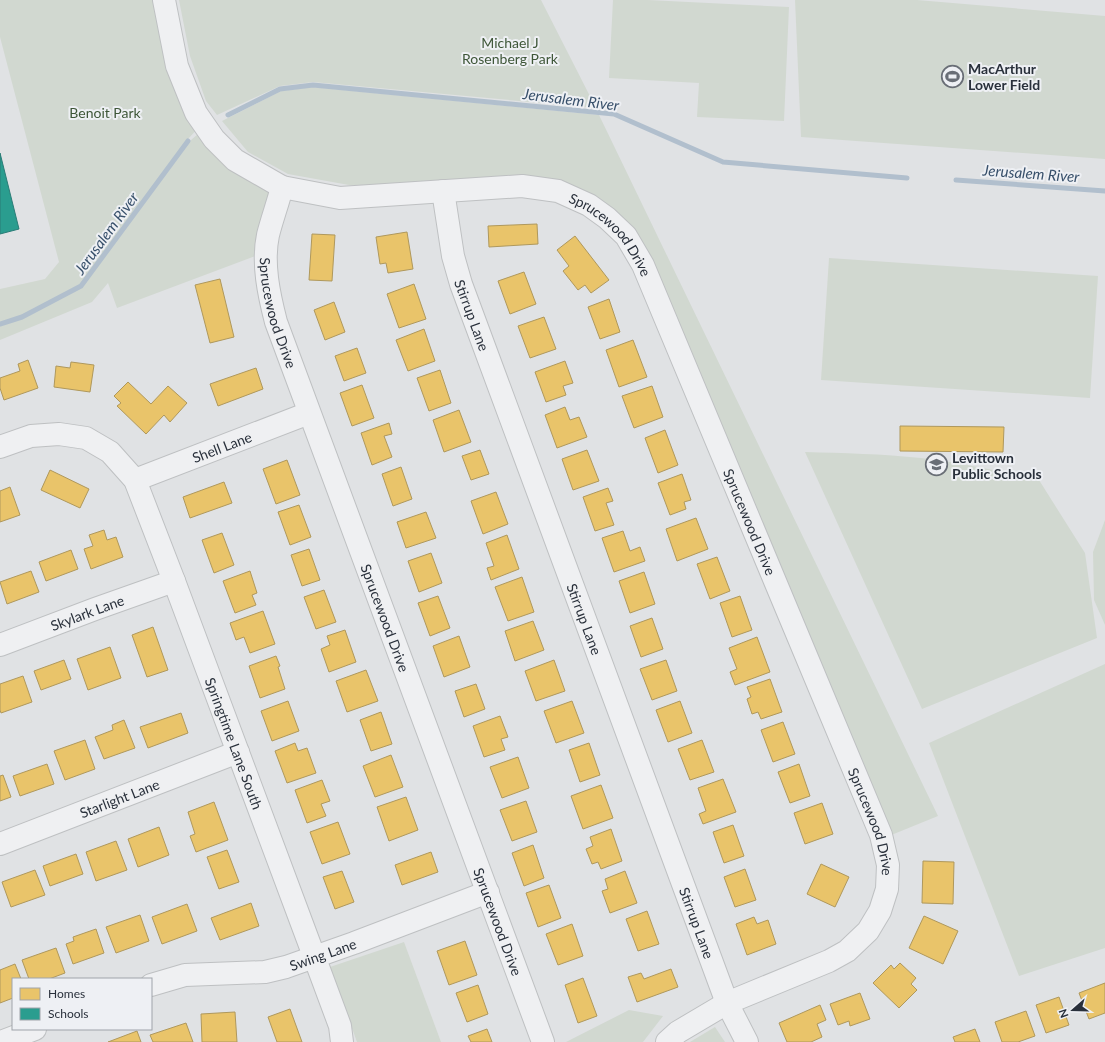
<svg xmlns="http://www.w3.org/2000/svg" width="1105" height="1042" viewBox="0 0 1105 1042" font-family="Lato,sans-serif">
  <rect width="100%" height="100%" fill="#e0e2e4"/>
  <g fill="#d1d8d0">
    <path d="M0 0H163L201 125 188 139 130 217V221L191 140 205 128 278 189 263 253 117 308 108 283 92 302 0 340V289L45 279 59 262 0 37Z"/>
    <path d="M179 0H541L596 108 313 82 280 86 217 115 206 101 190 56Z"/>
    <path d="M613 0H648L789 7 784 121 697 117 699 83 609 78Z"/>
    <path d="M795 0H917L1105 16V159L801 137Z"/>
    <path d="M312 87 599 115 938 816 884 838 626 233 522 184 349 185 288 174 248 152 222 121 281 91Z"/>
    <path d="M829 258 1098 276 1090 398 821 380Z"/>
    <path d="M805 452C843 453 883 454 921 458 961 462 1000 472 1039 480L1085 553 1097 638 922 709Z"/>
    <path d="M1105 520V625L1094 600 1093 552Z"/>
    <path d="M1105 664V948L1019 976 929 743Z"/>
    <path d="M404 942 441 1042H357L330 967Z"/>
    <path d="M629 1010 663 1016 643 1042H566Z"/>
    <path d="M715 1027 725 1042H690Z"/>
  </g>
  <g fill="#e9c46a" stroke="#af985c">
    <path d="M537 224 538 244 489 247 488 226Z"/>
    <path d="M407 232 413 269 388 273 386 263 380 264 376 237Z"/>
    <path d="M312 234 335 235 332 281 309 280Z"/>
    <path d="M575 236 609 280 591 293 585 285 578 290 563 271 569 266 557 250Z"/>
    <path d="M524 272 536 304 510 314 498 281Z"/>
    <path d="M220 279 234 337 210 343 195 285Z"/>
    <path d="M414 284 426 319 399 328 387 294Z"/>
    <path d="M609 299 620 332 600 339 588 307Z"/>
    <path d="M334 302 345 332 325 340 314 310Z"/>
    <path d="M544 317 556 349 530 358 518 326Z"/>
    <path d="M424 329 435 361 408 371 396 340Z"/>
    <path d="M633 340 647 377 619 387 606 350Z"/>
    <path d="M357 348 366 373 344 381 335 356Z"/>
    <path d="M28 360 38 388 4 400 0 388V378L20 371 18 364Z"/>
    <path d="M565 361 573 383 563 386 566 395 546 402 535 372Z"/>
    <path d="M71 362 94 365 90 392 54 387 56 366 70 368Z"/>
    <path d="M256 368 263 389 218 406 210 384Z"/>
    <path d="M440 370 451 403 429 411 417 378Z"/>
    <path d="M128 382 151 404 168 386 187 403 170 422 164 415 146 434 117 406 121 403 114 396Z"/>
    <path d="M362 385 374 418 352 426 340 393Z"/>
    <path d="M652 386 663 417 634 428 622 396Z"/>
    <path d="M565 407 570 420 579 417 587 437 557 448 545 415Z"/>
    <path d="M459 410 471 442 444 452 433 420Z"/>
    <path d="M389 423 392 434 384 436 392 457 372 465 361 433Z"/>
    <path d="M900 426 1004 427 1003 452 900 451Z"/>
    <path d="M665 430 678 465 658 473 645 438Z"/>
    <path d="M480 450 489 474 471 480 462 456Z"/>
    <path d="M587 450 599 481 573 490 562 459Z"/>
    <path d="M287 460 300 495 276 504 263 469Z"/>
    <path d="M401 467 412 499 393 506 382 474Z"/>
    <path d="M50 470 89 489 80 508 41 490Z"/>
    <path d="M682 474 691 500 684 502 686 509 670 515 658 483Z"/>
    <path d="M224 482 232 503 190 518 183 497Z"/>
    <path d="M10 487 20 515 0 522V491Z"/>
    <path d="M608 488 613 501 606 503 614 525 595 531 583 497Z"/>
    <path d="M496 492 508 524 483 534 471 501Z"/>
    <path d="M299 505 311 537 290 545 278 512Z"/>
    <path d="M426 512 436 538 406 548 397 522Z"/>
    <path d="M696 518 708 549 677 561 666 529Z"/>
    <path d="M104 530 107 540 116 537 123 557 91 569 84 549 93 546 89 535Z"/>
    <path d="M623 531 630 551 640 547 645 561 614 572 602 538Z"/>
    <path d="M222 533 234 565 214 573 202 540Z"/>
    <path d="M507 535 519 569 491 580 487 568 494 566 486 543Z"/>
    <path d="M309 549 320 580 302 586 291 555Z"/>
    <path d="M71 550 78 569 46 581 39 562Z"/>
    <path d="M431 553 442 583 419 592 408 561Z"/>
    <path d="M717 557 730 591 710 599 697 564Z"/>
    <path d="M31 571 39 592 7 604 0 582Z"/>
    <path d="M250 571 257 593 252 595 256 605 235 613 223 581Z"/>
    <path d="M644 572 655 604 630 613 619 581Z"/>
    <path d="M522 577 534 612 508 621 495 587Z"/>
    <path d="M324 590 336 622 316 629 304 597Z"/>
    <path d="M438 596 450 628 430 636 418 603Z"/>
    <path d="M740 596 752 630 732 637 720 603Z"/>
    <path d="M263 611 275 644 250 653 244 637 236 640 230 623Z"/>
    <path d="M652 618 663 649 641 657 630 626Z"/>
    <path d="M533 621 544 650 515 661 505 631Z"/>
    <path d="M153 627 168 670 147 677 132 635Z"/>
    <path d="M345 630 356 662 329 672 321 649 330 645 327 636Z"/>
    <path d="M459 636 470 667 444 677 433 646Z"/>
    <path d="M757 637 770 672 735 685 730 672 737 669 729 648Z"/>
    <path d="M110 647 121 678 88 690 77 659Z"/>
    <path d="M276 656 280 666 278 667 285 689 260 698 249 666Z"/>
    <path d="M64 660 71 679 41 690 34 671Z"/>
    <path d="M554 660 565 691 536 701 525 671Z"/>
    <path d="M666 660 677 691 652 700 640 669Z"/>
    <path d="M366 670 378 701 347 712 336 681Z"/>
    <path d="M23 676 32 702 1 713 0 710V684Z"/>
    <path d="M770 679 782 712 761 719 758 712 752 714 747 699 751 697 747 687Z"/>
    <path d="M476 684 485 709 464 717 455 691Z"/>
    <path d="M288 701 299 731 272 741 261 711Z"/>
    <path d="M572 701 584 733 556 743 544 711Z"/>
    <path d="M680 701 692 733 668 742 656 710Z"/>
    <path d="M381 712 392 744 371 751 360 720Z"/>
    <path d="M181 713 188 733 148 748 140 727Z"/>
    <path d="M500 716 508 737 501 739 505 750 484 757 473 726Z"/>
    <path d="M124 720 135 748 104 759 95 737 113 730 112 725Z"/>
    <path d="M783 722 795 754 773 762 761 730Z"/>
    <path d="M85 740 95 769 65 780 54 751Z"/>
    <path d="M702 740 714 772 690 780 678 749Z"/>
    <path d="M295 743 298 751 307 748 316 773 287 783 275 751Z"/>
    <path d="M589 743 600 775 580 782 569 750Z"/>
    <path d="M391 755 403 787 375 797 363 766Z"/>
    <path d="M518 757 529 788 502 798 490 767Z"/>
    <path d="M47 764 54 784 20 796 13 776Z"/>
    <path d="M799 764 810 796 790 803 778 772Z"/>
    <path d="M3 775 11 797 0 801V776Z"/>
    <path d="M723 779 736 812 703 824 699 814 706 811 698 788Z"/>
    <path d="M322 780 330 801 321 804 326 816 307 823 295 790Z"/>
    <path d="M601 785 613 818 583 829 571 796Z"/>
    <path d="M406 797 418 830 389 841 377 807Z"/>
    <path d="M526 801 537 832 512 841 500 810Z"/>
    <path d="M214 802 228 840 196 852 190 836 195 834 188 812Z"/>
    <path d="M822 803 833 834 805 844 794 813Z"/>
    <path d="M338 822 350 854 322 864 310 832Z"/>
    <path d="M733 825 744 856 724 863 713 832Z"/>
    <path d="M159 827 169 855 138 867 128 839Z"/>
    <path d="M611 829 622 861 601 869 598 862 592 864 586 849 593 846 590 837Z"/>
    <path d="M116 841 127 870 96 881 86 852Z"/>
    <path d="M533 845 544 878 524 886 512 853Z"/>
    <path d="M227 850 239 882 219 889 207 857Z"/>
    <path d="M431 852 438 872 402 885 395 865Z"/>
    <path d="M76 854 83 874 50 886 43 866Z"/>
    <path d="M923 861 954 862 953 904 922 903Z"/>
    <path d="M821 864 849 877 835 907 807 894Z"/>
    <path d="M745 869 756 900 735 907 724 877Z"/>
    <path d="M35 870 45 895 11 907 2 882Z"/>
    <path d="M342 871 354 902 335 909 323 877Z"/>
    <path d="M625 871 637 903 610 913 602 891 608 889 605 879Z"/>
    <path d="M549 885 561 918 538 927 526 893Z"/>
    <path d="M251 903 259 926 220 940 211 918Z"/>
    <path d="M187 904 197 931 162 944 152 917Z"/>
    <path d="M647 911 659 944 638 951 626 919Z"/>
    <path d="M140 915 149 941 116 953 106 927Z"/>
    <path d="M924 916 958 931 943 964 909 948Z"/>
    <path d="M754 917 757 924 768 920 776 944 747 955 736 924Z"/>
    <path d="M572 924 583 956 558 965 546 934Z"/>
    <path d="M96 929 104 953 73 964 66 944 74 941 73 937Z"/>
    <path d="M465 941 477 975 449 985 437 951Z"/>
    <path d="M56 948 65 973 49 979H29L22 960Z"/>
    <path d="M900 963 916 978 911 984 917 990 899 1008 873 983 891 965 894 969Z"/>
    <path d="M15 964 21 979H13V998L0 1003V970Z"/>
    <path d="M671 969 678 987 637 1002 628 977 641 973 644 979Z"/>
    <path d="M583 978 597 1016 578 1023 565 985Z"/>
    <path d="M1105 983V1013L1089 1019 1079 993Z"/>
    <path d="M478 985 488 1014 467 1022 456 993Z"/>
    <path d="M860 993 870 1019 850 1026 849 1021 838 1025 830 1004Z"/>
    <path d="M1059 997 1069 1025 1046 1033 1036 1005Z"/>
    <path d="M820 1005 826 1020 817 1024 822 1037 811 1042H787L779 1023Z"/>
    <path d="M290 1009 302 1042H277L268 1017Z"/>
    <path d="M1026 1011 1035 1036 1018 1042H1002L995 1022Z"/>
    <path d="M235 1012 237 1042H202L201 1014Z"/>
    <path d="M186 1023 193 1042H153L150 1035Z"/>
    <path d="M487 1029 492 1042H471L468 1036Z"/>
    <path d="M975 1029 980 1042H955L953 1037Z"/>
    <path d="M137 1031 141 1042H108Z"/>
  </g>
  <path fill="#2a9d8f" stroke="#2a7c76" d="M0 153 19 229 0 234Z"/>
  <g fill="none" stroke-linecap="round" stroke-linejoin="round">
    <g stroke="#b1bfcd" stroke-width="5">
      <path d="M228 115 280 89 313 85 614 114 723 162 907 178"/>
      <path d="M956 180 1105 191"/>
      <path d="M0 324 22 317 81 286 188 141"/>
    </g>
    <defs>
      <g id="minor">
        <path id="s1" d="M164 0 177 66 196 113 214 139 235 160 282 187C278 203 272 219 268 235 262 263 269 295 276 322L543 1042"/>
        <path id="s2" d="M282 187 340 198 522 186 558 191 589 205 607 218 626 236 643 265 881 835 888 865 887 889 880 911 868 931 847 951 829 961 727 1003 678 1032 667 1042"/>
        <path id="s3" d="M443 191 453 256 461 284 727 1003 747 1042"/>
        <path id="s4" d="M0 447 31 436 59 434 86 438 110 452 135 480 174 581 314 956 340 1026 342 1042"/>
        <path id="s5" d="M135 480 309 413"/>
        <path id="s6" d="M0 645 95 609 174 581"/>
        <path id="s7" d="M0 844 238 752"/>
        <path id="s8" d="M151 985 185 975 265 972 286 967 354 943 488 892"/>
        <path d="M1 1042 35 1029"/>
      </g>
    </defs>
    <use href="#minor" stroke="#bec0c2" stroke-width="24"/>
    <use href="#minor" stroke="#eff0f2" stroke-width="22"/>
  </g>
  <defs>
    <symbol id="stadium-ring" viewBox="-11 -11 22 22"><circle r="9.5" fill="#eef0f4" stroke="#696e76" stroke-width="1.5"/><path d="M0-5a6.5 5 0 1 0 0 10a6.5 5 0 1 0 0-10ZM-3.5-1.8h7v3.6h-7Z" fill="#696e76"/></symbol>
    <symbol id="school-ring" viewBox="-11 -11 22 22"><circle r="9.5" fill="#eef0f4" stroke="#696e76" stroke-width="1.5"/><path d="M0-5L7-2L0 1L-7-2ZM-4 1L0 2.5L4 1V4Q0 6-4 4Z" fill="#696e76"/></symbol>
  </defs>
  <g fill-rule="evenodd">
    <use href="#stadium-ring" x="940" y="64" width="25" height="25"/>
    <use href="#school-ring" x="924" y="452" width="25" height="25"/>
  </g>
  <g text-anchor="middle" dominant-baseline="central" stroke-width="4" stroke-linejoin="round" paint-order="stroke">
    <g font-size="14" fill="#3e5638" stroke="#eef0f4">
      <text x="510" y="42">Michael J<tspan x="510" dy="16">Rosenberg Park</tspan></text>
      <text x="105" y="112">Benoit Park</text>
    </g>
    <g font-size="14" font-weight="bold" fill="#29303b" stroke="#eef0f4" text-anchor="start">
      <text x="968" y="68">MacArthur<tspan x="968" dy="16">Lower Field</tspan></text>
      <text x="952" y="457">Levittown<tspan x="952" dy="16">Public Schools</tspan></text>
    </g>
    <g font-size="14" fill="#29303b" stroke="#eef0f4">
      <text stroke="none"><textPath href="#s2" startOffset="348">Sprucewood Drive</textPath></text>
      <text stroke="none"><textPath href="#s1" startOffset="363">Sprucewood Drive</textPath></text>
      <text stroke="none"><textPath href="#s3" startOffset="128">Stirrup Lane</textPath></text>
      <text stroke="none"><textPath href="#s5" startOffset="93">Shell Lane</textPath></text>
      <text stroke="none"><textPath href="#s2" startOffset="672">Sprucewood Drive</textPath></text>
      <text stroke="none"><textPath href="#s6" startOffset="93">Skylark Lane</textPath></text>
      <text stroke="none"><textPath href="#s1" startOffset="687">Sprucewood Drive</textPath></text>
      <text stroke="none"><textPath href="#s3" startOffset="452">Stirrup Lane</textPath></text>
      <text stroke="none"><textPath href="#s4" startOffset="435">Springtime Lane South</textPath></text>
      <text stroke="none"><textPath href="#s7" startOffset="128">Starlight Lane</textPath></text>
      <text stroke="none"><textPath href="#s2" startOffset="996">Sprucewood Drive</textPath></text>
      <text stroke="none"><textPath href="#s1" startOffset="1011">Sprucewood Drive</textPath></text>
      <text stroke="none"><textPath href="#s3" startOffset="776">Stirrup Lane</textPath></text>
      <text stroke="none"><textPath href="#s8" startOffset="176">Swing Lane</textPath></text>
    </g>
    <g font-size="15" font-style="italic" fill="#38506b" stroke="#eef0f4">
      <text transform="translate(571 99) rotate(7)">Jerusalem River</text>
      <text transform="translate(1031 173) rotate(4)">Jerusalem River</text>
      <text transform="translate(106 233) rotate(-54)">Jerusalem River</text>
    </g>
  </g>
  <rect x="12" y="978" width="140" height="52" fill="#eef0f4" stroke="#9fa3aa"/>
  <rect x="20" y="988" width="20" height="12" fill="#e9c46a" stroke="#9fa3aa"/>
  <text x="48" y="998" font-size="12" fill="#29303b">Homes</text>
  <rect x="20" y="1008" width="20" height="12" fill="#2a9d8f" stroke="#9fa3aa"/>
  <text x="48" y="1018" font-size="12" fill="#29303b">Schools</text>
  <g transform="translate(1073 1010) rotate(250)" stroke="#eef0f4" stroke-width="3" paint-order="stroke">
  <path d="M0-3L7 15L0 10L-7 15Z" fill="#29303b"/>
  <text y="-6" font-size="11" font-weight="bold" text-anchor="middle" fill="#29303b">N</text>
  </g>
</svg>
